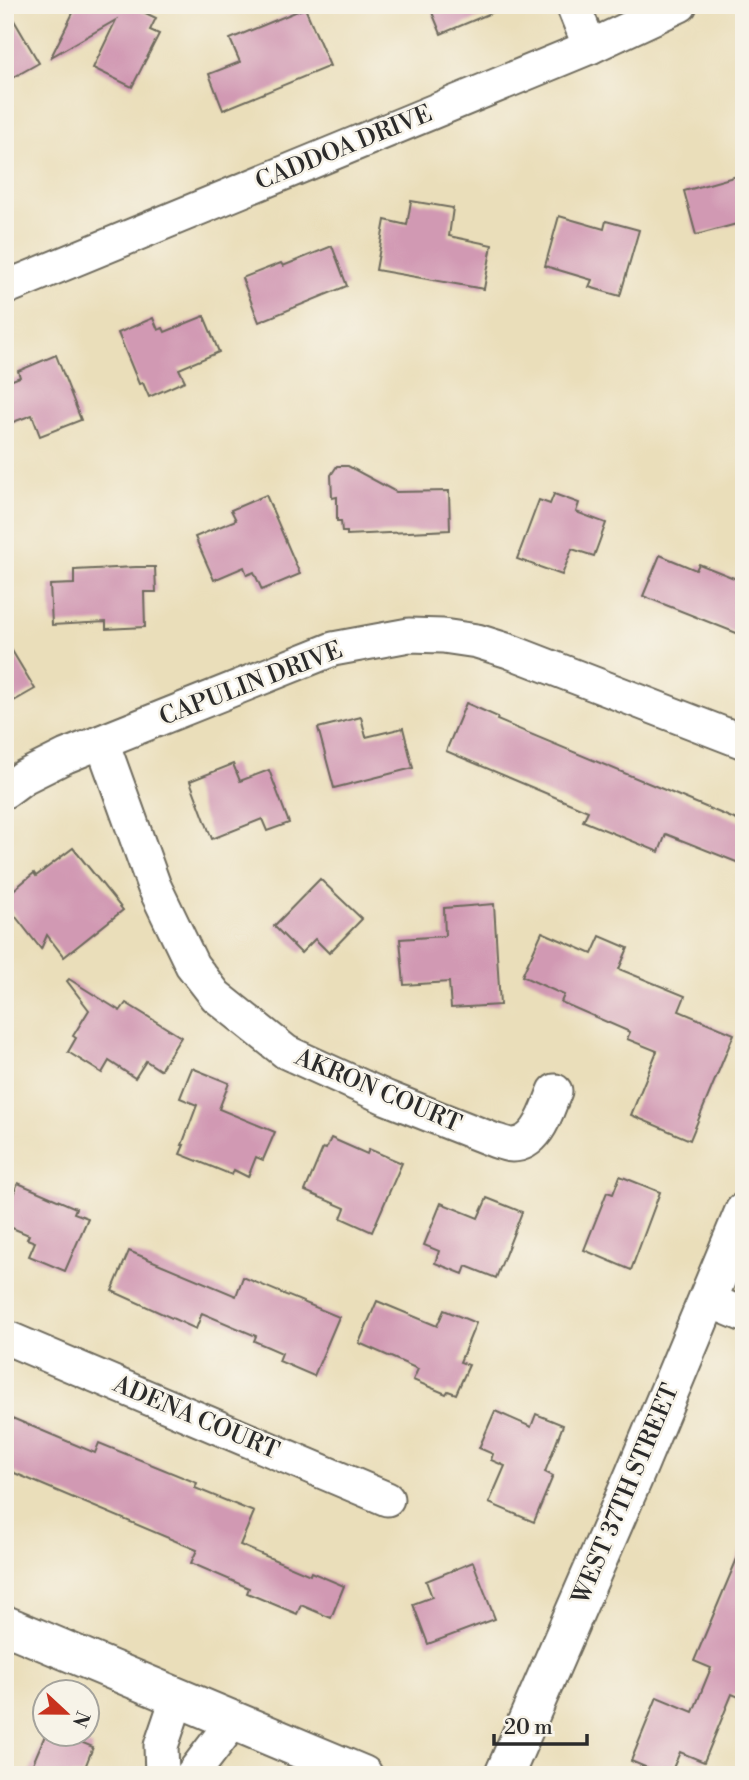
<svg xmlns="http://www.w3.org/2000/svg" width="749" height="1780" viewBox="0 0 749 1780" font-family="'Libre Bodoni',serif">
  <rect width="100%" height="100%" fill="#f7f3e8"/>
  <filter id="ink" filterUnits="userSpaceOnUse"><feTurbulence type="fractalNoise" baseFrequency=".0143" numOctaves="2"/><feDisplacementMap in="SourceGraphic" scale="14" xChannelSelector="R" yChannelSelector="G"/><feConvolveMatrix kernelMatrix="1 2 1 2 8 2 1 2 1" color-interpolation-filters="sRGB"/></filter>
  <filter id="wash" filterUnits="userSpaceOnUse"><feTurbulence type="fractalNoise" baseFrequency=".00686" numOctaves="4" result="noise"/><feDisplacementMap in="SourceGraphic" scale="28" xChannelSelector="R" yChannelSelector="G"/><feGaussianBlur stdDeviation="1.57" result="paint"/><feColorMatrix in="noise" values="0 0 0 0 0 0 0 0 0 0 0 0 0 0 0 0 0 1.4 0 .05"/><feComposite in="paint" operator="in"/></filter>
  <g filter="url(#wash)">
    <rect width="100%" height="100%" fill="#eadeba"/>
    <g id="blocks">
      <g fill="#d199b3">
        <path d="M5 5 39 63 5 82Z"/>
        <path d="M77 5H143L137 9 156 18 150 30 159 34 132 87 93 68 116 20 51 57Z"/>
        <path d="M429 5H510L441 34Z"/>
        <path d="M305 8 330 66 223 110 209 74 240 62 230 39Z"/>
        <path d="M744 174V222L696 235 684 191Z"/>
        <path d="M411 201 453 208 449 236 492 245 484 289 376 270 385 220 407 225Z"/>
        <path d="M559 216 604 229 606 221 639 230 620 296 589 287 592 280 545 266Z"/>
        <path d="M332 246 347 286 259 322 242 278 281 263 283 266Z"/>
        <path d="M204 316 219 352 179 369 185 381 149 397 143 383 139 384 118 333 153 318 158 330 163 328 165 332Z"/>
        <path d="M56 355 81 420 40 436 32 415 5 425V383L20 377 18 371Z"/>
        <path d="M337 466H348L396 492 449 491 450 530 347 535V532H342L341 521H337V497L332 498 331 475Z"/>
        <path d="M554 494 579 503 576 512 606 523 594 556 572 549 562 575 517 559 539 500 550 504Z"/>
        <path d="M266 495 300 574 262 590 254 572 247 575 244 567 214 580 195 537 236 520 231 510Z"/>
        <path d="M660 555 696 570 699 564 744 582V636L643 596Z"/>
        <path d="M136 567H155L156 592H144L145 627 106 629V622L52 625 50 585 74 584V570Z"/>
        <path d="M5 639 35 689 5 706Z"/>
        <path d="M466 703 498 717 497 720 744 823V865L666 834 659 852 583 821 588 811 446 751Z"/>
        <path d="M361 717 366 737 403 728 413 768 334 788 318 728Z"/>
        <path d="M233 764 240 781 269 770 289 823 267 831 262 819 212 839 190 781Z"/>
        <path d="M73 848 123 910 64 957 47 935 41 949 5 903V897L34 873 36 876Z"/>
        <path d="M320 879 362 919 329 953 315 939 301 953 274 926Z"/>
        <path d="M494 904 500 1005 451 1008 449 982 404 985 400 939 445 936 444 908Z"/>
        <path d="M542 932 592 954 600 936 628 948 619 969 685 996 679 1011 734 1034 690 1140 631 1115 657 1051 627 1039 630 1032 561 1002 564 995 522 976Z"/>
        <path d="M69 979 120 1011 126 1003 181 1037 160 1070 146 1061 135 1078 109 1061 102 1073 68 1052 76 1038 73 1036 89 1010 67 981Z"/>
        <path d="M192 1068 229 1083 219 1109 275 1132 263 1160 256 1157 248 1177 234 1170 232 1175 180 1154 184 1145H182L197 1105 180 1098Z"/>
        <path d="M331 1138 367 1154 369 1149 402 1163 372 1232 341 1218 345 1208 305 1191 323 1148 326 1149Z"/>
        <path d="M620 1176 660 1192 631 1270 584 1250 607 1192 613 1194Z"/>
        <path d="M18 1183 76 1208 74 1213 88 1218 65 1271 29 1256 35 1242 27 1239 29 1235 5 1225V1213Z"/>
        <path d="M487 1198 522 1212 496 1278 466 1266 463 1274 435 1263 439 1251 424 1245 441 1203 478 1218Z"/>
        <path d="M129 1251 236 1296 243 1277 339 1317 314 1376 279 1361 282 1353 254 1341 256 1336 202 1313 196 1329 112 1291Z"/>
        <path d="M377 1301 437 1326 444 1310 476 1323 460 1362 469 1365 456 1394 448 1391 446 1394 413 1380 418 1369 359 1343Z"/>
        <path d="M495 1411 531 1427 536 1414 563 1425 545 1472 553 1476 534 1522 489 1503 505 1466 491 1460 493 1454 479 1448Z"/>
        <path d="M5 1415 95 1453 99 1443 197 1483 195 1488 254 1512 240 1545 310 1575 311 1572 344 1586 331 1618 301 1605 297 1614 247 1593 249 1588 191 1563 197 1550 5 1469Z"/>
        <path d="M744 1542V1699L732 1694 704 1762 680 1752 670 1775H664L631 1761 657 1697 693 1712 711 1668 694 1661Z"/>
        <path d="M473 1562 495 1619 428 1644 413 1604 432 1597 426 1581Z"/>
        <path d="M46 1733 61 1734 93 1747 82 1775H28Z"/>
      </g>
    </g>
  </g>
  <g filter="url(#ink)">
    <use href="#blocks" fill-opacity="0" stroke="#6e6a5d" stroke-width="2"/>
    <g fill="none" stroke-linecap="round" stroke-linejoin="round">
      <defs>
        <g id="minor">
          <path d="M573 5 590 47"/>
          <path d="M5 288 590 47 680 5"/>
          <path d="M102 742 154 886 192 965 216 996 286 1052 387 1098 496 1141C501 1142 507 1145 512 1145 538 1145 547 1110 555 1091"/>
          <path d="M5 791 24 777 66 756 333 649 409 635 443 636 477 641 509 651 744 742"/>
          <path d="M708 1300 744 1315"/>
          <path d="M5 1337 387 1499"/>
          <path d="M162 1775 161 1746 178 1696"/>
          <path d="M192 1775 234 1720"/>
        </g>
        <path id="tertiary" d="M504 1775 634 1476 744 1212"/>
        <path id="secondary" d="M5 1625 363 1775"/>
      </defs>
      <use href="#minor" stroke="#6e6a5d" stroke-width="37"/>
      <use href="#tertiary" stroke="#6e6a5d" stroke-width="42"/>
      <use href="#secondary" stroke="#6e6a5d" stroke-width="42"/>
      <use href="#minor" stroke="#fff" stroke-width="33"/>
      <use href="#tertiary" stroke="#fff" stroke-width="38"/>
      <use href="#secondary" stroke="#fff" stroke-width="38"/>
    </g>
  </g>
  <g text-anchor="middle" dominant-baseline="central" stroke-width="5" stroke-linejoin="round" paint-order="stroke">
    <g font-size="24" fill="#2b2b2b" stroke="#f7f3e8">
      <text transform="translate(344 148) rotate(-22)">CADDOA DRIVE</text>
      <text transform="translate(251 684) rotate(-21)">CAPULIN DRIVE</text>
      <text transform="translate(378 1091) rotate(23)">AKRON COURT</text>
      <text transform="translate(196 1418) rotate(23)">ADENA COURT</text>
      <text transform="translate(626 1494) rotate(-67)">WEST 37TH STREET</text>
    </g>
  </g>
  <rect width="749" height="1780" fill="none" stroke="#f7f3e8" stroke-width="28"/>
  <g transform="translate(66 1713) rotate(112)"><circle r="33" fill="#f7f3e8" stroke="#a5a39c" stroke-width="2"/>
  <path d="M0-5L12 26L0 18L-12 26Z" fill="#c8321e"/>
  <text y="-10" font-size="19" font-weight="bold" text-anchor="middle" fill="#2b2b2b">N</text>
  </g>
  <path d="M494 1734v10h93v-10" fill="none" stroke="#2b2b2b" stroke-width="3.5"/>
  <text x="504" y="1734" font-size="21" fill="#2b2b2b" stroke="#f7f3e8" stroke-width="5" paint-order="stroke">20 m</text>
</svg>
